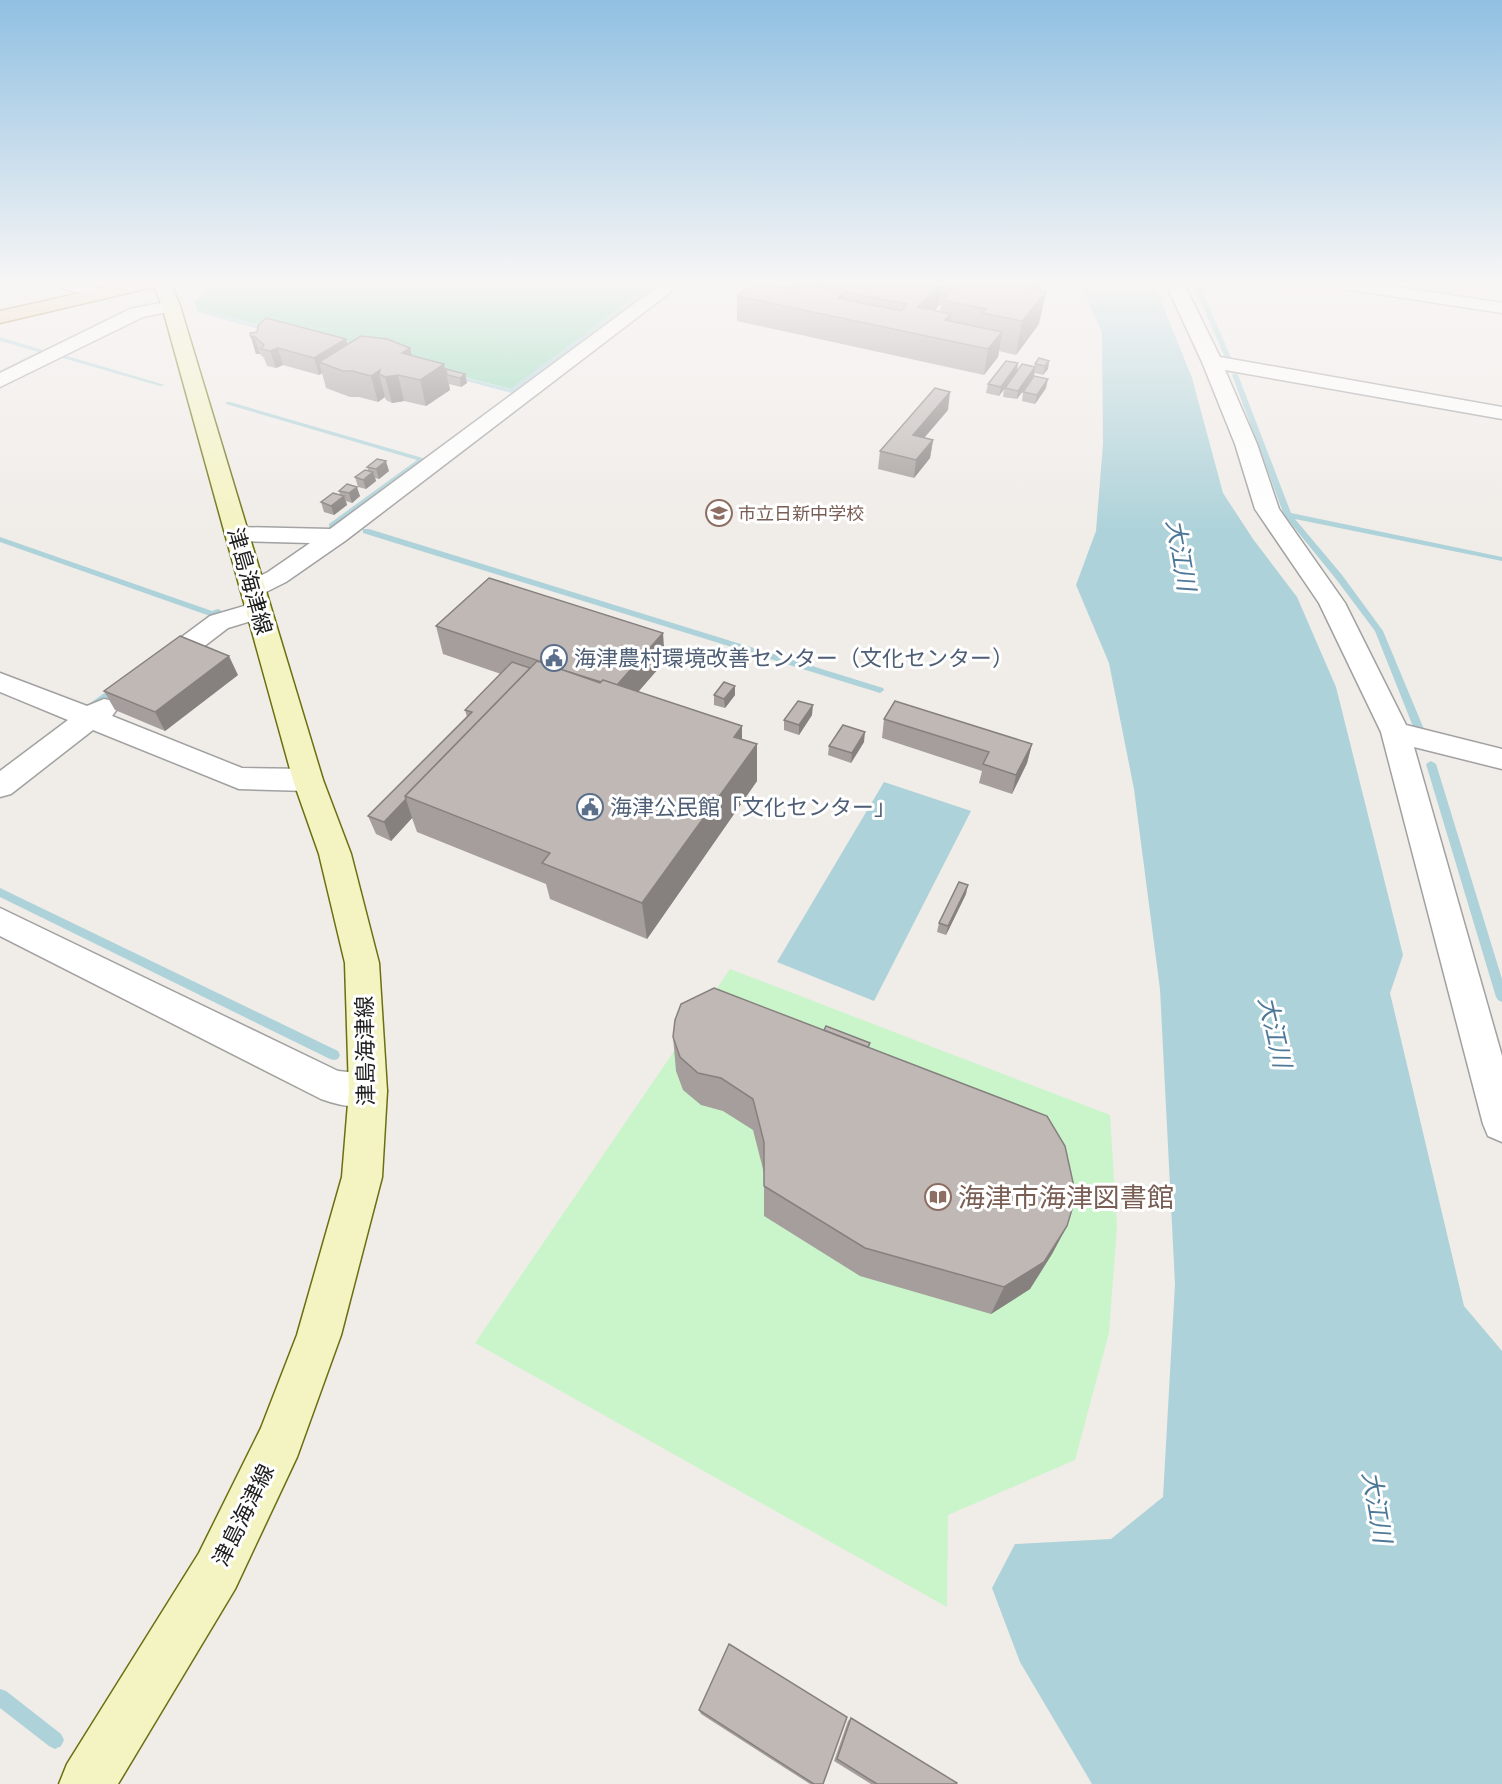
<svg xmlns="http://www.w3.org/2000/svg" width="1502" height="1784" viewBox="0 0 1502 1784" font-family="'PT Sans Narrow','Noto Sans JP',sans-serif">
  <rect width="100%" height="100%" fill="#f0ece8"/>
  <path fill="#caf5ca" d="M730 969 1110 1115 1117 1226 1109 1333 1075 1460 948 1515 947 1607 475 1343Z"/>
  <path fill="#8ed7b5" d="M215 284H652L511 389 197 309 194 301Z"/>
  <g fill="#add2d9">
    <path d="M1080 284H1154L1192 378 1223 493 1253 539 1297 597 1336 687 1403 955 1390 993 1464 1306 1502 1351V1784H1092L1020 1662 992 1588 1015 1544 1111 1539 1163 1497 1175 1284 1160 989 1134 789 1109 663 1076 585 1096 531 1103 444 1102 332Z"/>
    <path d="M884 782 971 811 874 1001 777 962Z"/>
  </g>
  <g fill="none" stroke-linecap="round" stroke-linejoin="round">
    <g fill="#add2d9" fill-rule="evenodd">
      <path d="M1193 284H1199L1233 362 1232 363 1227 362Z"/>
      <path d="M1311 284H1323L1356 290 1353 292Z"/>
      <path d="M651 285 656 286 512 393 451 377 454 375 510 389Z"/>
      <path d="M133 306 138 307 0 375V371L38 352 0 341V337L43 350Z"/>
      <path d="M199 309 272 329 273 330 270 332 197 312V310Z"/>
      <path d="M56 354H60L165 385 160 386 56 356Z"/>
      <path d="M1235 373 1238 375 1291 513 1502 557V561L1295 519 1342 575 1383 631 1426 734 1424 736H1418L1416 734 1375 631 1336 579 1284 515 1232 375Z"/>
      <path d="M226 402H230L426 459 335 528H329V524L417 460 226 404Z"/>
      <path d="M363 529H369L883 688 884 690 880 693 877 692 363 533Z"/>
      <path d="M0 537 212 611 218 609 222 611 216 616H210L0 542Z"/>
      <path d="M117 684 120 685V689L95 708H89L87 706 89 704Z"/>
      <path d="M1431 761 1436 764 1502 979V1002L1498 1000 1496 997 1426 764Z"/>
      <path d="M0 888 338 1051 340 1055 338 1059 334 1060 330 1059 0 897Z"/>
      <path d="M0 1689 6 1691 61 1734 64 1740 61 1746 55 1749 49 1746 0 1708Z"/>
    </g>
    <defs>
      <g id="street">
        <path d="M58 284C74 283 95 281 106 295L103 299H91L80 293 61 288Z"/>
        <path d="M661 284H681L345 541 286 582 262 594 253 597 244 594 240 589 244 584 268 572 310 543 237 541 229 539 225 534 229 529 237 527 330 529Z"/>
        <path d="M1166 284H1184L1220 357 1502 407V419L1225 370 1257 444 1279 509 1345 603 1406 725 1502 749V769L1414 747 1502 1056V1142L1488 1136 1483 1124 1381 732 1319 603 1255 509 1235 444 1202 362Z"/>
        <path d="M1337 284H1379L1502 303V313L1346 289 1340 288Z"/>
        <path d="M171 301 177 302 180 306 177 310 143 317 0 387V373L130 309Z"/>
        <path d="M258 602 267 604 271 610 267 616 228 628 168 674 158 677 148 674 144 668 148 662 210 616Z"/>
        <path d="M0 673 87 706 104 699 114 701 118 708 112 716 242 768 308 769 319 773 323 780 319 787 308 791 239 789 93 730 11 794 0 797V771L68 720 0 692Z"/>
        <path d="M0 908 338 1071 368 1074 381 1079 387 1091 381 1103C362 1110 340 1106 321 1099L0 936Z"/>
      </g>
      <path id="secondary" d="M153 284H171L180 306 323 780 351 854 379 963 387 1091 382 1177 341 1335 297 1457 235 1589 118 1784H59L67 1764 199 1553 261 1428 297 1335 342 1177 349 1091 345 963 319 854 293 780 162 306Z"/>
      <path id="primary" d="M121 284H152L149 288 0 323V311Z"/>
    </defs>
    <use href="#street" stroke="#a1a1a1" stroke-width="3"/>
    <use href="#secondary" stroke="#6b6f10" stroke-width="3"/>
    <use href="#primary" stroke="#8e5a0f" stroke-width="3"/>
    <use href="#street" fill="#fff" fill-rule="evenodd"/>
    <use href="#secondary" fill="#f4f3c2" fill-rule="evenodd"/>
    <use href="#primary" fill="#f3cea9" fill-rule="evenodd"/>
  </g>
  <g fill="#a59e9c" fill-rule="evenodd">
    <path d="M788 284H1042L1040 291 1039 324 1016 355 999 351 998 357 984 375 737 321V296L787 288ZM939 305H941L940 311 935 310Z"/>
    <path d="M251 337 347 344 410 348 412 356 446 369 465 374 467 383 461 387 449 384 450 390 426 406 404 401 392 403 386 400 385 397 378 402 359 397H350L326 388 322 373 319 375 283 365 276 368 267 366 264 358 260 354H256Z"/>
    <path d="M1049 361 1048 369 1043 375 1034 373V376L1017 399 1003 397 1004 389 999 396 986 393 988 384 1017 371 1034 367 1035 364Z"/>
    <path d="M1046 388 1035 404 1022 401 1023 392Z"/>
    <path d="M948 410 924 438 933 440 930 458 914 478 878 469 880 451Z"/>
    <path d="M367 467 389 471 379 479 375 478 376 481 366 489 358 487 355 477 368 470Z"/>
    <path d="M339 491 360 496 352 503 346 501 347 505 334 515 324 512 321 502 340 494Z"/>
    <path d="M436 626 665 661 638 692 742 726V739L757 781 647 939 550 899 546 884 417 832 412 818 391 841 376 834 368 816 467 717 465 710 501 674 443 654Z"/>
    <path d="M238 675 165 731 115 710 104 691Z"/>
    <path d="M735 686V695L725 708 714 705V695Z"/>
    <path d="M812 715 799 735 784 730V720Z"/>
    <path d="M884 719 1032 744 1027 763 1012 794 979 783 982 771 882 738Z"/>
    <path d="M864 742 851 763 828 755 829 746Z"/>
    <path d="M966 894 946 935 937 932 939 923Z"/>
    <path d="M824 1030 870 1043 869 1047 1067 1226 1052 1254 1030 1289 991 1314 860 1276 764 1216V1173L753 1130 723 1111 701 1105 683 1090 676 1071 673 1037Z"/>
    <path d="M699 1710 823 1784H810L701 1714Z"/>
    <path d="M851 1718 956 1784H871L834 1761 848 1721Z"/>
  </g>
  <g fill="#86817f">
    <path d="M940 284H942L939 305 915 332 918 307Z"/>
    <path d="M951 284H959L949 301Z"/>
    <path d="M1037 284H1042L1039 301 1046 292 1039 324 1016 355 1022 321 1032 289Z"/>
    <path d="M845 292 844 316 832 297Z"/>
    <path d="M951 314 947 337 945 320Z"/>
    <path d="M1002 332 998 357 984 375 988 349Z"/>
    <path d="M254 336 260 354H256L251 337Z"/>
    <path d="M346 339 350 356 319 362 322 373 319 375 314 358Z"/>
    <path d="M278 348 283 365 276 368 270 351Z"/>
    <path d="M410 348 416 374 402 353Z"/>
    <path d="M1049 361 1048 369 1043 375 1045 366Z"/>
    <path d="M1018 363 1017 372 999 396 1001 387Z"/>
    <path d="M444 364 450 390 426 406 420 380Z"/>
    <path d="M1035 367 1034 376 1017 399 1018 391Z"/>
    <path d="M380 370 379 374 385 397 378 402 371 376Z"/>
    <path d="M465 374 467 383 461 387 460 378Z"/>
    <path d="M398 375 404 401 392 403 385 377Z"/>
    <path d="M1048 379 1046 388 1035 404 1037 395Z"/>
    <path d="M950 392 948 410 911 453 913 435Z"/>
    <path d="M933 440 930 458 914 478 916 460Z"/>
    <path d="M386 461 389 471 379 479 376 469Z"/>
    <path d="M373 472 376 481 366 489 363 480Z"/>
    <path d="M357 487 360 496 352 503 349 493Z"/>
    <path d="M344 496 347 505 334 515 331 506Z"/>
    <path d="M663 633 665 661 618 715 615 687Z"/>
    <path d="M229 656 238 675 165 731 155 712Z"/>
    <path d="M735 686V695L725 708 724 699Z"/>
    <path d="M813 705 812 715 799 735V725Z"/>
    <path d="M742 726V763L734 737Z"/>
    <path d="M865 732 864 742 851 763 852 753Z"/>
    <path d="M757 744V781L647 939 642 903Z"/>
    <path d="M1032 744 1027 763 1012 794 1016 775Z"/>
    <path d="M406 799 412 818 391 841 384 822Z"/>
    <path d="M968 885 966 894 946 935 948 926Z"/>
    <path d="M1067 1226 1052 1254 1030 1289 991 1314 1004 1287Z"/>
  </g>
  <g fill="#c0b8b5" stroke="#86817f" stroke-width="1.5" fill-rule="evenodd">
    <path d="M752 284H768L794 289 800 284H804L832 289 839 284H940L918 307 951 314 945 320 1002 332 988 349 737 296ZM845 292 907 304 901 311 838 298Z"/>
    <path d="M788 284H800L797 286Z"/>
    <path d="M804 284H839L832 289Z"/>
    <path d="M956 284H1037L1032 289 1046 292 1022 321 982 313 986 309 942 300Z"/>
    <path d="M266 318 346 339 314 358 278 348 270 351 261 349 264 345 254 336 251 337 250 333 257 332 258 326Z"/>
    <path d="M361 336 387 339 410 348 402 353 444 364 420 380 398 375 385 377 379 374 380 370 371 376 352 371H343L319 362Z"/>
    <path d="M1039 358 1049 361 1045 366 1035 364Z"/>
    <path d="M1006 361 1018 363 1001 387 988 384Z"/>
    <path d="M1022 364 1035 367 1018 391 1005 388Z"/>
    <path d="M446 369 465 374 460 378 447 375Z"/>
    <path d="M1034 376 1048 379 1037 395 1023 392Z"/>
    <path d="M935 388 950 392 913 435 933 440 916 460 880 451Z"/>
    <path d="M377 459 386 461 376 469 367 467Z"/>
    <path d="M365 470 373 472 363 480 355 477Z"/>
    <path d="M347 484 357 487 349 493 339 491Z"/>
    <path d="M333 493 344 496 331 506 321 502Z"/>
    <path d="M489 578 663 633 617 685 603 680 601 682 582 676 550 666 551 665 436 626Z"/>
    <path d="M180 636 229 656 155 712 104 691Z"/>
    <path d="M537 661 600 683 603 680 742 726 734 737 757 744 642 903 542 863 550 853 405 796Z"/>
    <path d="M512 662 530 668 405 796 406 799 384 822 368 816 472 712 465 710Z"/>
    <path d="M724 682 735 686 724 699 714 695Z"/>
    <path d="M798 701 813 705 799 725 784 720Z"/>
    <path d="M895 701 1032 744 1016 775 983 764 989 752 884 719Z"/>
    <path d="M843 725 865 732 852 753 829 746Z"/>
    <path d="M959 882 968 885 948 926 939 923Z"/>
    <path d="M714 988 1047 1116 1065 1146 1076 1196 1067 1226 1044 1262 1004 1287 865 1248 764 1186V1142L753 1099 721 1078 698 1073 680 1057 673 1037 675 1020 681 1004Z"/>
    <path d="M826 1026 870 1043 868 1047 824 1030Z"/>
    <path d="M729 1644 847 1717 823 1784H814L699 1710Z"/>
    <path d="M851 1718 957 1783 956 1784H877L837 1759Z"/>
  </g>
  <linearGradient id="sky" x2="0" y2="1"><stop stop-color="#90c0e2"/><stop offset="0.53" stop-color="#f8f6f5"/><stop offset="1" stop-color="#f8f6f5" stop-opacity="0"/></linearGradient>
  <rect width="1502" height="533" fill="url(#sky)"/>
  <defs>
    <symbol id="school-ring" viewBox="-11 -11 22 22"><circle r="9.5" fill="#fff" stroke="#8d6e63" stroke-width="1.5"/><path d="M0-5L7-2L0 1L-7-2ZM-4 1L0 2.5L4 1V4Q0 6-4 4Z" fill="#8d6e63"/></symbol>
    <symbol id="civic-ring" viewBox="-11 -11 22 22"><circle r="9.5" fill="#fff" stroke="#5c6f8a" stroke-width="1.5"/><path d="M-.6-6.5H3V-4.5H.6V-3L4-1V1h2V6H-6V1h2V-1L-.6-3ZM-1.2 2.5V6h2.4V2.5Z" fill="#5c6f8a"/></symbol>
    <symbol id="library-ring" viewBox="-11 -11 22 22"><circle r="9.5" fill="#fff" stroke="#8d6e63" stroke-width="1.5"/><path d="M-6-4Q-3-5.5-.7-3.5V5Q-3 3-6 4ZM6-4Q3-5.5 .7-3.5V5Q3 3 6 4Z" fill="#8d6e63"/></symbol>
  </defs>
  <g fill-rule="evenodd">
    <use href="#school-ring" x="704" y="498" width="30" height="30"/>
    <use href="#civic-ring" x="539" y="643" width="30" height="30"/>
    <use href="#civic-ring" x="575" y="792" width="30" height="30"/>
    <use href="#library-ring" x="923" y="1182" width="30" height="30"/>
  </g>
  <g text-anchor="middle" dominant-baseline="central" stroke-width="6" stroke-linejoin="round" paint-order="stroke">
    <g font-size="18" fill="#785e54" stroke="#fff" text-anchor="start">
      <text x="738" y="513">市立日新中学校</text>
    </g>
    <g font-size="22" fill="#202020" stroke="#fff">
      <text transform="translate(250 581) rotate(74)">津島海津線</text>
      <text transform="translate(365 1051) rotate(-91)">津島海津線</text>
      <text transform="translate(243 1515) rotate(-64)">津島海津線</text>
    </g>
    <g font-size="22" fill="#4e5e75" stroke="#fff" text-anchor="start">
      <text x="574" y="658">海津農村環境改善センター（文化センター）</text>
      <text x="610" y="807">海津公民館「文化センター」</text>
    </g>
    <g font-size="24" font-style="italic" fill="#4e7898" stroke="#fff">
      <text transform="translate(1181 555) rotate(80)">大江川</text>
      <text transform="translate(1275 1032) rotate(77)">大江川</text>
      <text transform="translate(1377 1507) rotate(80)">大江川</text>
    </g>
    <g font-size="27" fill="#785e54" stroke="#fff" text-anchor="start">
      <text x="958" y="1197">海津市海津図書館</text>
    </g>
  </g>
</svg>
